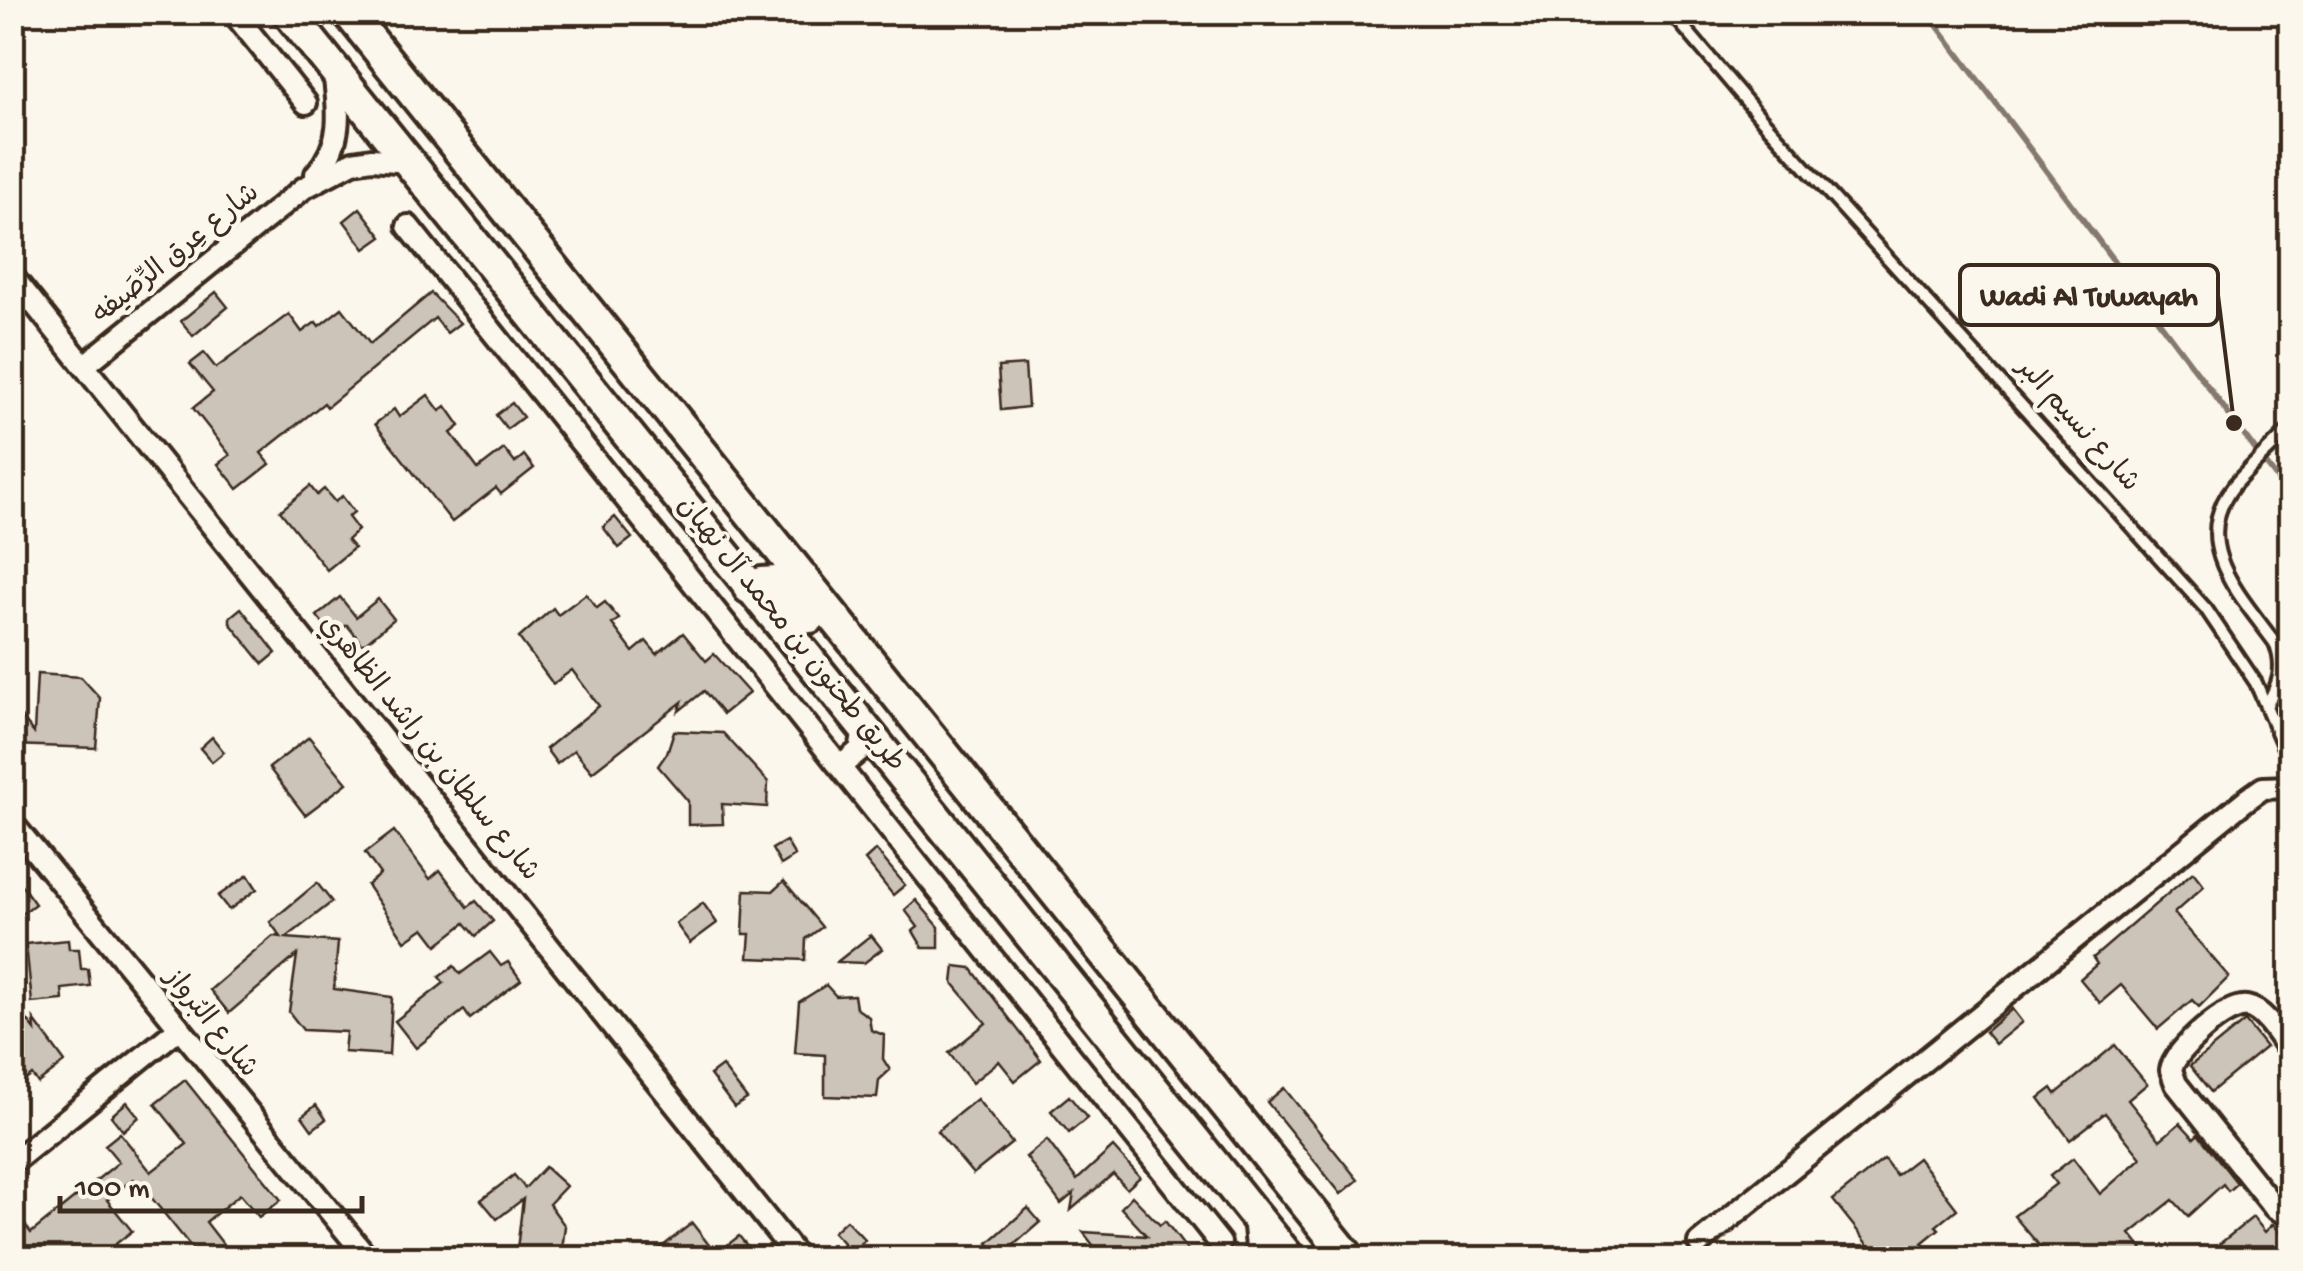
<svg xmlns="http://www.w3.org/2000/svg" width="2303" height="1271" viewBox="0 0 2303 1271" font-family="'Gochi Hand','Playpen Sans Arabic',sans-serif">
  <rect width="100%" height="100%" fill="#fbf7ec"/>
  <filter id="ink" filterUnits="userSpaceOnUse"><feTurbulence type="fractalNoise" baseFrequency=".01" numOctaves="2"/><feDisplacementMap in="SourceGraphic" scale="20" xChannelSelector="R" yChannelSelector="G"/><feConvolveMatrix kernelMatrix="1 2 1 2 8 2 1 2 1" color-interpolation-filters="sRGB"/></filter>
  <g filter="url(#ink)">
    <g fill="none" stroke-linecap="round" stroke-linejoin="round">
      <path stroke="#85796d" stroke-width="6" d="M1927 12 2290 496"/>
    </g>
    <g fill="#ccc4b9" stroke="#3b2a1e" stroke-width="2.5">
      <path d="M360 208 382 237 365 249 344 221Z"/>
      <path d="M216 292 228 307 193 336 181 321Z"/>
      <path d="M431 293 460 323 447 333 435 318 327 407 324 403 261 453 270 464 238 489 218 464 230 455 193 408 213 392 190 364 204 353 216 368 289 314 302 332 316 322 319 326 342 308 370 344Z"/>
      <path d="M1025 365 1028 407 1001 410 998 367Z"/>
      <path d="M428 395 440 411 446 406 460 426 451 433 478 469 504 449 515 463 524 455 534 468 501 494 496 488 452 522 375 424 394 409 399 417Z"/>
      <path d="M512 403 523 417 507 429 496 415Z"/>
      <path d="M310 486 317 495 324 489 335 502 342 496 354 512 348 517 358 530 347 540 354 548 327 570 280 511Z"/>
      <path d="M615 517 632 538 619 548 603 527Z"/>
      <path d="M586 594 597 608 605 602 619 619 612 624 633 652 646 641 657 654 683 633 706 661 714 654 749 693 723 714 704 691 679 711 682 702 592 772 574 750 557 764 546 749 599 706 572 670 553 684 519 638 553 608 558 615Z"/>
      <path d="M340 597 356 617 378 599 394 619 363 645 347 625 333 636 317 616Z"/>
      <path d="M241 608 276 653 263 664 230 623V617Z"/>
      <path d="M37 674 81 677 100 698 96 748 12 745V705L34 733Z"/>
      <path d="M674 731 723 733 768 782 767 807 722 804 723 824 688 825V801L658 766 667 753Z"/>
      <path d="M212 737 224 752 212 762 200 748Z"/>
      <path d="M309 737 347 783 305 815 269 768Z"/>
      <path d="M394 831 430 879 440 870 468 907 476 901 493 921 476 936 465 923 437 945 424 928 405 941 367 885 380 874 365 853Z"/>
      <path d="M786 841 795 856 781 865 772 849Z"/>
      <path d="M876 850 905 885 893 895 865 860Z"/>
      <path d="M12 872 35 904 12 921Z"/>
      <path d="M2193 872 2204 886 2174 913 2229 977 2199 1007 2192 1000 2158 1029 2121 985 2100 1003 2080 979 2097 964 2093 958Z"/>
      <path d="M248 875 257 889 229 910 218 896Z"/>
      <path d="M784 881 822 927 806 939 805 960 748 958 750 934H743L745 890 773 891Z"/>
      <path d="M317 883 332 902 286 938 338 942 334 989 392 997 389 1055 344 1052 346 1032 303 1030 289 1012 297 955 229 1013 210 990 273 936 281 937 270 922Z"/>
      <path d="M916 900 939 927V948H923L913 931 918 927 905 910Z"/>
      <path d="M703 903 717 923 690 943 676 924Z"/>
      <path d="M871 935 882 949 864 963 837 962Z"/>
      <path d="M68 940 69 949H79L81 969H88L90 986 62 989 63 1000 32 1003 26 944Z"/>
      <path d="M490 952 501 966 508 962 521 980 470 1019 464 1010 416 1048 395 1021 444 983 439 977 454 966 460 974Z"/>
      <path d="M955 966 971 968 1041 1060 1015 1081 999 1061 972 1083 949 1053 986 1023 953 983Z"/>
      <path d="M826 985 836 996 854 995 856 1008 869 1017 871 1030 884 1035 883 1059 890 1070 879 1080 877 1098 825 1096V1055L795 1053 799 1002Z"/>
      <path d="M12 1001 35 1030 34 1020 65 1062 38 1083 32 1075 12 1091Z"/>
      <path d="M2012 1009 2022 1022 1995 1044 1985 1032Z"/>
      <path d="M2245 1021 2266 1047 2211 1092 2190 1066Z"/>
      <path d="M2115 1045 2147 1084 2128 1100 2160 1140 2180 1123 2194 1138 2198 1134 2237 1183 2228 1191 2223 1184 2188 1216 2173 1200 2130 1234 2150 1258H2050L2014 1216 2056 1184 2050 1176 2073 1158 2100 1194 2141 1158 2105 1113 2070 1140 2039 1098 2052 1088 2056 1094Z"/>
      <path d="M722 1066 747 1099 734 1107 710 1075Z"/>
      <path d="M185 1080 281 1200 259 1217 240 1194 206 1222 223 1244 206 1258H200L138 1181 133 1179 107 1200 132 1231 98 1258H28L12 1239V1208L31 1233 119 1162 105 1145 120 1133 151 1172 187 1144 155 1104Z"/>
      <path d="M1284 1088 1358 1180 1341 1194 1267 1102Z"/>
      <path d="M1069 1096 1087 1118 1069 1133 1051 1111Z"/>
      <path d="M977 1099 1012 1143 973 1174 937 1131Z"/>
      <path d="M127 1102 139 1117 123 1131 111 1116Z"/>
      <path d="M316 1105 326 1119 312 1130 302 1116Z"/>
      <path d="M1047 1140 1077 1180 1113 1147 1140 1177 1127 1189 1113 1174 1071 1210 1074 1193 1061 1204 1026 1157Z"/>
      <path d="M1918 1158 1957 1209 1936 1226 1939 1229 1922 1243 1935 1258H1879L1833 1200 1884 1159 1896 1175Z"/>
      <path d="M545 1167 566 1186 549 1204 565 1226 561 1258H516L523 1199 497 1219 481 1200 514 1175 525 1188Z"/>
      <path d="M1132 1196 1160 1225 1165 1221 1193 1258H1103L1083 1232 1147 1236 1121 1208Z"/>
      <path d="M1028 1208 1040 1222 1000 1257 988 1243Z"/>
      <path d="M2253 1217 2265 1232 2273 1224 2284 1237 2290 1231V1253L2283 1258H2202Z"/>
      <path d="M846 1220 865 1240 852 1252 833 1232Z"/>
      <path d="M692 1223 716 1254 739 1236 757 1258H648Z"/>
    </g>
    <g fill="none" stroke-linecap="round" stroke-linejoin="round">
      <defs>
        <g id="service">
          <path d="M1671 12 1759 116 2206 609 2256 683 2290 762"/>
          <path d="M2266 706C2279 684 2285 668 2275 643 2241 596 2187 543 2235 484 2252 465 2272 447 2290 429"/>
        </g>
        <g id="minor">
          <path d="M233 12 306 103"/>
          <path d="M316 174C344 142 339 111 334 71"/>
          <path d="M408 226 1220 1243"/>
          <path d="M12 276 798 1258"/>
          <path d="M85 365 304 188 353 162 372 159 409 162"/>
          <path d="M841 766 860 750 865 726"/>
          <path d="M12 823 368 1258"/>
          <path d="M2290 1052C2280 1038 2265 1010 2247 1007 2227 1003 2174 1051 2171 1070L2176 1084 2274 1207 2290 1216"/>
          <path d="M12 1163 178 1029"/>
          <path d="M1254 1216 1258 1258"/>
          <path d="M1699 1243 2246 800 2263 788 2290 787"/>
        </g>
        <g id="primary">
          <path d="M288 12C623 427 956 842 1289 1258"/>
          <path d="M348 12 1349 1258"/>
          <path d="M749 588 762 583 777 582 810 617"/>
        </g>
      </defs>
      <use href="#service" stroke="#3b2a1e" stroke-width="18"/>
      <use href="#minor" stroke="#3b2a1e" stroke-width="28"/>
      <use href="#primary" stroke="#3b2a1e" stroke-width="38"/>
      <use href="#service" stroke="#fbf7ec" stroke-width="10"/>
      <use href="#minor" stroke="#fbf7ec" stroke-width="20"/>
      <use href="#primary" stroke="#fbf7ec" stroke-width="30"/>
    </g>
  </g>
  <g text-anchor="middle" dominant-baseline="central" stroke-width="9" stroke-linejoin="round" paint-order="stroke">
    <g font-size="28" fill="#3b2a1e" stroke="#fbf7ec">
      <text transform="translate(177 255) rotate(-39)">شارع عِرق الرِّصَيفه</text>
      <text transform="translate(2077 426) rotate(48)">شارع نسيم البر</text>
      <text transform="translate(790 635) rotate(51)">طريق طحنون بن محمد آل نهيان</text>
      <text transform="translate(428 749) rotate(51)">شارع سلطان بن راشد الظاهري</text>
      <text transform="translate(210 1024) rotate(51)">شارع البُرواز</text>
    </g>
  </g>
  <path fill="none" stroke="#3b2a1e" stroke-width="4" d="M2234 423L2218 295"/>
  <circle fill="#3b2a1e" stroke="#fbf7ec" stroke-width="4" cx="2234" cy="423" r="10"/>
  <rect fill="#fbf7ec" stroke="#3b2a1e" stroke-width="4" x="1960" y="265" width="258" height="60" rx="10"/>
  <g font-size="30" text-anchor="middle" font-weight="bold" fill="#3b2a1e">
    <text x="2089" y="305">Wadi Al Tuwayah</text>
  </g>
  <rect width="2303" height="1271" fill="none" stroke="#fbf7ec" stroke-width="50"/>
  <rect x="25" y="25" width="2253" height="1221" fill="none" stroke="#3b2a1e" stroke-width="4" filter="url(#ink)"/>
  <path d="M60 1196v15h302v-15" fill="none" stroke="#3b2a1e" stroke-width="5"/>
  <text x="75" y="1196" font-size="30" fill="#3b2a1e" stroke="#fbf7ec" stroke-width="8" paint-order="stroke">100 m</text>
</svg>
